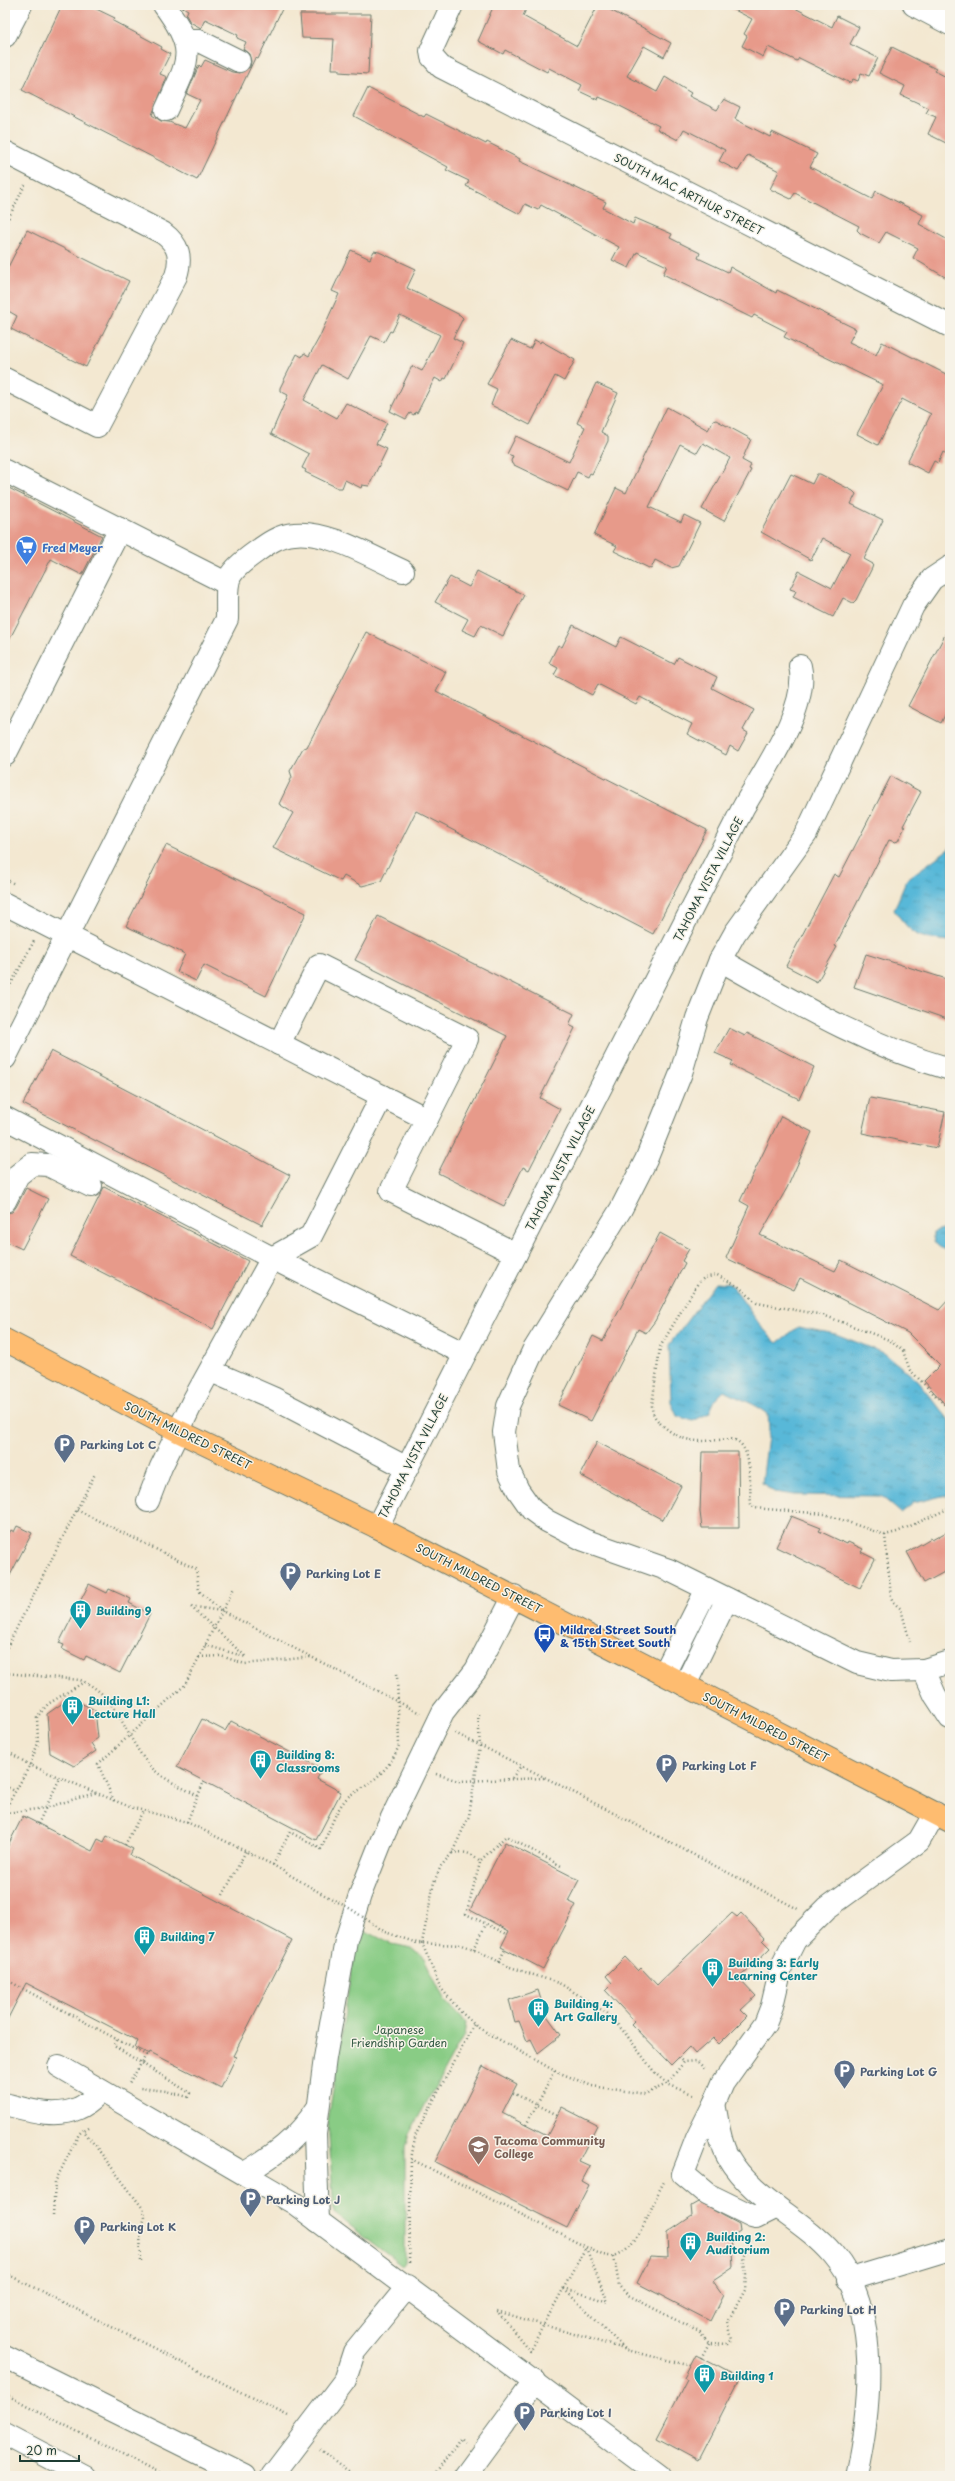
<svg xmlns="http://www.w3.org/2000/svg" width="955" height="2481" viewBox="0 0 955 2481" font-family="'Playpen Sans',sans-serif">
  <defs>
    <pattern id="water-ripples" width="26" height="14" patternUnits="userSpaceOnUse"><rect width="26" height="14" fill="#59b8d8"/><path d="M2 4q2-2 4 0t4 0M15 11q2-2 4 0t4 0" fill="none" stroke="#4997b0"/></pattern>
  </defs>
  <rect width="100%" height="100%" fill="#f7f3e8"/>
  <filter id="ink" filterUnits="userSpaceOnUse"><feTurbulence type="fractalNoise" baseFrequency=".025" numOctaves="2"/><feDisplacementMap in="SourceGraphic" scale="8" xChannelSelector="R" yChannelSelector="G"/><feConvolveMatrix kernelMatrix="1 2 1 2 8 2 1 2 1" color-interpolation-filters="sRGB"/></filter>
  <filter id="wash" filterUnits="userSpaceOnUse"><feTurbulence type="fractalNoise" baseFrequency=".012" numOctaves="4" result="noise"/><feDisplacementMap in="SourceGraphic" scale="16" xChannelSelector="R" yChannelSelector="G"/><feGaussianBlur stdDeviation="0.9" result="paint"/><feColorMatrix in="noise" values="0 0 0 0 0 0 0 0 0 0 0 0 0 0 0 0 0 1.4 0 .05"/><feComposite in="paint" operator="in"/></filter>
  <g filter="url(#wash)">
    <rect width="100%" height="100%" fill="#f3e8d1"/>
    <path fill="#89cc85" stroke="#54845c" d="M358 1927 391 1944 412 1948 424 1958 444 1999 466 2023 464 2035 409 2134 405 2148V2262L402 2266 334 2213 328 2122Z"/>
    <g fill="url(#water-ripples)" stroke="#3c7a86">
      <path d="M950 848V941C917 938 914 937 894 910L907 879Z"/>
      <path d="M941 1230 950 1232V1253C940 1247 932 1245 933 1233Z"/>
      <path d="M715 1283 730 1284C746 1303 758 1326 777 1343L798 1327 836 1334 884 1353 917 1380 950 1421V1494L914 1503 901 1513 881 1496 795 1495 774 1492 762 1483 769 1429 768 1414C755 1403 739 1399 724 1391L715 1400 709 1413 693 1421 677 1416 671 1402 669 1345Z"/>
    </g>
    <g id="blocks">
      <g fill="#e79a8a">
        <path d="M62 5H88L115 18 113 21 162 47 161 49 170 54 160 74 167 77 152 115 161 121 169 122 185 128 200 100 187 94 199 65 201 67 205 60 232 72 240 73 250 67 251 61 249 54 243 49 246 42 237 38 238 35 205 19 201 28 190 22 186 15 188 10 179 5H284L258 59 255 58 197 180 22 90Z"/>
        <path d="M494 5H528L523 16 577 46 598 5H601L671 43 664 57 644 46 627 76 657 92 665 77 691 93 689 96 717 110 724 99 740 107 735 119 770 137 772 132 817 154 810 167 872 199 876 191 923 215 919 224 950 241V280L913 258 918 248 886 232 879 243 860 233 857 230 859 226 795 193 791 199 770 189 779 171 748 155 738 171 719 161 725 150 684 129 678 140 657 129 659 126 616 104 599 97 598 100 579 91 582 85 549 68 547 72 505 50 503 54 478 41Z"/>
        <path d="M725 5H789L832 27 837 16 859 27 850 44 878 58 869 76 861 73 858 81 853 79 850 83 799 58 797 61 768 47 763 57 742 46 747 36 744 34 752 19Z"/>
        <path d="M300 14H371L368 74 339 72V69H332L334 39 302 38Z"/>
        <path d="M892 47 936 69 935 71 950 79V145L928 134 936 117 926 113 929 108 901 95 905 86 879 73Z"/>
        <path d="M368 88 424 117 426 114 486 144 487 142 520 159 519 161 606 202 603 208 633 224 635 218 672 234 670 238 700 253 698 258 728 272 730 267 776 293 777 290 856 329 849 342 876 355 882 342 950 376V456L943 452 938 463 934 461 928 473 907 462 931 414 902 399 878 445 857 434 883 385 784 337 787 332 754 315 752 318 663 274 667 266 637 252 629 268 612 260 619 247 541 205 538 210 525 204 520 214 466 186 469 181 446 170 448 167 354 116Z"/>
        <path d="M27 230 129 281 86 367 11 329 17 316 5 309V273Z"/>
        <path d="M351 250 370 259 374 251 379 252 416 269 407 288 460 315 463 318 453 338 463 343 446 379 444 378 442 382 435 378 417 413 415 412 414 415 410 413 406 419 390 411 412 366 422 371 440 335 400 315 392 332 390 331 384 342 371 336 348 379 322 365 304 400 337 418 346 403 387 423 376 444 387 449 369 486 362 485 361 488 345 480 342 488H338L305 472 306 470 302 468 309 454 271 434 288 395 280 391V388L297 354 302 357 304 353 309 356 319 338 339 294 332 291Z"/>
        <path d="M511 340 530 349 535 340 540 343 541 341 575 360 564 381 555 376 530 425 491 405 497 389 487 384Z"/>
        <path d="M596 383 618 393 601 432 608 436V441L592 474 590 473 588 477 577 472 568 491 512 464 511 461 513 456 507 454 516 436 569 462 585 427 577 423Z"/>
        <path d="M667 407 708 430 713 421 716 420 751 439 742 460 751 465 749 469 751 470 724 521 702 509 730 458 703 443 697 453 680 444 649 507 681 522 684 515 700 523 679 566 671 568 655 560 651 569 614 551 617 546 594 535 616 488 626 493Z"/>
        <path d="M791 474 812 484 817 474H820L853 491 856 494 851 504 883 520 864 559 873 564 872 568 856 600 853 603 843 598 833 617 793 597 796 591 790 589 799 571 832 588 850 553 822 538 811 560 761 532Z"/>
        <path d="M5 486 102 536 82 575 51 559 5 648Z"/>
        <path d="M477 571 524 595 503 636 481 625 475 636 462 630 468 619 435 602 450 577 469 587Z"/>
        <path d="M573 625 616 647 621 637 674 664 678 657 717 677 712 688 754 710 743 730 748 733 738 751 730 746 726 755 687 734 692 724 640 697 636 704 598 684 592 695 554 675 558 668 549 663 558 645 562 647Z"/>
        <path d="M950 625V705L941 723 908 706Z"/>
        <path d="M366 632 446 672 436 691 707 830 653 934 416 811 381 881 362 886 344 876 341 881 273 848 293 813 279 804 292 777 290 771 303 748 307 747Z"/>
        <path d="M891 776 921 792 903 826 905 827 898 841 895 842 889 840 835 946 837 947 817 982 786 966 834 874 839 877Z"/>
        <path d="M166 845 306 913 266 996 204 965 196 981 177 972 185 954 126 926Z"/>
        <path d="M378 916 574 1014 569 1025 575 1028 540 1098 560 1109 529 1170 523 1167 504 1206 438 1173 507 1036 355 960Z"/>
        <path d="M866 954 950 980V1020L854 987Z"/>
        <path d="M729 1028 745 1036 747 1033 814 1067 799 1099 731 1065 733 1061 715 1053Z"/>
        <path d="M51 1051 290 1175 262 1225 23 1104Z"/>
        <path d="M870 1098 945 1112 937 1148 862 1133Z"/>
        <path d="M781 1116 812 1132 787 1188 760 1235 835 1271 841 1260 939 1310 950 1298V1410L924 1381 940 1365 908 1333 800 1278 794 1290 726 1258 749 1206 740 1201Z"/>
        <path d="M104 1187 248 1261 213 1329 70 1256Z"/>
        <path d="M26 1188 48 1199 22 1249 5 1241V1213L12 1212 16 1207Z"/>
        <path d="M660 1233 689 1249 682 1261 685 1263 655 1321 646 1333 638 1329 591 1421 558 1405 593 1336 603 1341Z"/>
        <path d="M597 1442 681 1486 663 1520 580 1475Z"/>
        <path d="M702 1452H738L739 1528H702L700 1512Z"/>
        <path d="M791 1516 821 1528 819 1531 847 1544 848 1542 863 1549 861 1552 875 1559 860 1588 776 1547Z"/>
        <path d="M17 1526 32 1533 5 1585V1541L11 1530 14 1532Z"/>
        <path d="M950 1530V1569L924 1583 907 1552 931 1538 932 1540Z"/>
        <path d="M89 1584 107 1593 109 1589 131 1599 129 1603 150 1614 120 1673 86 1656 84 1660 62 1649 64 1645 59 1643Z"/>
        <path d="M70 1698 95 1710 98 1738 91 1743 96 1751 74 1766 50 1753 47 1714Z"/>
        <path d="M202 1719 225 1731 231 1721 322 1769 317 1779 341 1792 316 1840 177 1767Z"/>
        <path d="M23 1816 92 1851 98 1839 104 1842 107 1836 133 1849 130 1855 292 1940 233 2056 236 2057 221 2088 150 2052 149 2054 135 2047 138 2041 26 1983 5 2024V1851Z"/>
        <path d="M505 1842 579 1880 568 1901 576 1905 543 1969 501 1947 509 1931 470 1910Z"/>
        <path d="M732 1913 737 1917 741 1913 764 1938 762 1940 770 1948 739 1978 756 1996 741 2010 747 2016 719 2044 713 2038 695 2054 689 2047 671 2065 631 2024 634 2021 605 1990 612 1983 606 1976 625 1957 638 1971 641 1968 657 1985Z"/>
        <path d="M538 1990 545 2013 561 2035 538 2053 531 2039 527 2041 519 2021 515 2022 509 2000Z"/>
        <path d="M483 2066 517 2084 502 2113 547 2136 562 2107 597 2125 579 2161 590 2166 582 2181 589 2185 567 2228 435 2162Z"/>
        <path d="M698 2202 739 2224 740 2231 732 2236 734 2267 713 2281 723 2295 710 2321 637 2283 650 2257 668 2258 667 2233 692 2216 691 2206Z"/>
        <path d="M696 2355 740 2378 698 2460 657 2438 687 2380 684 2378Z"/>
      </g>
    </g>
  </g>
  <g filter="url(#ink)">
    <use href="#blocks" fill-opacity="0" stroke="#69796b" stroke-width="1"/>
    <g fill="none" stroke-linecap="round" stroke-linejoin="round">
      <defs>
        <g id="minor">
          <path d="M164 5C199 52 188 61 166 110"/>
          <path d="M452 5 431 51 432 57 441 67 950 326"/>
          <path d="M914 5 950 24"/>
          <path d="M5 36 21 5"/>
          <path d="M185 41H199L239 61"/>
          <path d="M5 152 163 233C179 245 182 257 176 276L97 426 5 379"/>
          <path d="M5 471 226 583"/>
          <path d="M5 755 120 529"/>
          <path d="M5 904 427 1119"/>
          <path d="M720 960C796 1003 865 1045 950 1069"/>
          <path d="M279 1044 319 965 467 1039 391 1191 516 1254"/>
          <path d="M5 1058 227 619C228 579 221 577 256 552 267 544 279 535 294 534 328 530 373 558 403 571"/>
          <path d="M5 1118 272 1258 465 1354"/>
          <path d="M5 1201 18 1175 32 1164 48 1165 91 1186"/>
          <path d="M211 1371 273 1398 407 1468"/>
          <path d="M148 1501 161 1467 193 1401 272 1258 311 1236 382 1096"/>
          <path d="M377 1527 743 808C763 772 810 707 800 666"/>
          <path d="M950 1662 924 1670 935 1695 950 1718"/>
          <path d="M924 1670 891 1671 857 1663 669 1570 584 1540 547 1521 532 1510 518 1490 509 1471 504 1432 508 1406 533 1351 621 1209 646 1160 681 1073 697 1018 720 960 735 933 806 834 913 606 932 579 950 567"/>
          <path d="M664 1674 707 1589"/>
          <path d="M685 1685 727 1599"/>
          <path d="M59 2066 294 2203 660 2476"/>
          <path d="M5 2104C28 2110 56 2119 79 2108 87 2105 95 2096 101 2091"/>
          <path d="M714 2104C718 2121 719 2142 728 2157 752 2199 802 2218 833 2254 881 2310 871 2408 856 2476"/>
          <path d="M245 2173C276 2154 296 2140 317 2109"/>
          <path d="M776 2207 756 2217 752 2216 707 2194 683 2174 697 2138 714 2104 723 2083 765 2024 772 2006 781 1968 795 1940 827 1908 919 1841 935 1813"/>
          <path d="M318 2221 315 2134 325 2058 346 1940 360 1895 385 1832 443 1712 476 1670 514 1596"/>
          <path d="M848 2280 950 2249"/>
          <path d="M5 2357 245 2476"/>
          <path d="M5 2434 85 2476"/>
          <path d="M272 2476 345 2380 354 2352 408 2286"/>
          <path d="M465 2476 535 2381"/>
        </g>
        <path id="major" d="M5 1340 178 1431 377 1527 950 1821"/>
      </defs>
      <use href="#minor" stroke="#69796b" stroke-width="24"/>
      <use href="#major" stroke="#69796b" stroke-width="24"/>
      <g stroke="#69796b" stroke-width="2.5" stroke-dasharray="1 3" stroke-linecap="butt">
        <path d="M5 225 25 185"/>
        <path d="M5 879 15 884"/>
        <path d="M5 995 34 941"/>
        <path d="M950 1410 910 1370 903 1351 889 1340 823 1315 757 1303 739 1287 717 1275 704 1278 698 1283 660 1347 652 1405C652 1414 655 1418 661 1424 685 1446 701 1441 731 1439 754 1442 749 1486 751 1504L754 1508 825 1514 885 1535 897 1532 950 1508"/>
        <path d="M77 1510 196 1569 199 1591 222 1611 420 1713"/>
        <path d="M885 1535 891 1597 893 1602 901 1609 910 1642"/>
        <path d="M205 1645 246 1657 190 1606 221 1611"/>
        <path d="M5 1651 95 1474"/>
        <path d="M199 1657 221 1656 245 1664 311 1657"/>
        <path d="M5 1673 80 1680C119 1695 125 1739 151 1767 164 1780 182 1787 198 1796"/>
        <path d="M478 1714 480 1746 469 1816 452 1853 441 1866 434 1882 422 1943 440 1987 460 2011 477 2027 555 2071 592 2086 645 2094 667 2084 684 2062 697 2061 706 2070"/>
        <path d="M455 1733 546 1778 798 1909"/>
        <path d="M5 1750 30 1765 130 1807 187 1822 273 1865 317 1891"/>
        <path d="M436 1774 459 1781 546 1778"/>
        <path d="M512 1778 521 1766"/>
        <path d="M5 1786 15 1791"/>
        <path d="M114 1801 98 1764 185 1685 234 1588"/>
        <path d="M5 1810 30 1765 38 1743 37 1717 48 1704 84 1682"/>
        <path d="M5 1813 45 1808 95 1793"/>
        <path d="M187 1822 204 1781"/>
        <path d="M38 1824 60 1778"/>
        <path d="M125 1845 143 1811"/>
        <path d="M452 1853C464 1851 472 1853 480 1861L506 1836 561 1866"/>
        <path d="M480 1863 466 1914 507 1934"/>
        <path d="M273 1865 290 1832 321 1849C329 1832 335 1810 348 1797 352 1793 359 1791 364 1787 379 1777 393 1763 399 1745L397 1672"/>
        <path d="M223 1895 246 1851"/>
        <path d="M385 1932 417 1943 462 1945 477 1950 507 1966 561 1984 608 2014 625 2033 655 2073 667 2084 695 2095"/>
        <path d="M474 1949 486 1924"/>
        <path d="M499 1962 505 1949"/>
        <path d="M5 1979 146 2055 129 2084"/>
        <path d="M117 2040 114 2046 190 2093 188 2097 166 2091 140 2088"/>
        <path d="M679 2057 684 2062"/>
        <path d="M513 2093 558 2115"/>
        <path d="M526 2125 555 2071"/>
        <path d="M89 2128 84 2131 144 2210 145 2218 140 2231 141 2261"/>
        <path d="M411 2159 602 2255C605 2255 611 2257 614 2256 641 2248 651 2203 664 2182"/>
        <path d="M53 2215 55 2182 79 2134 83 2130"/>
        <path d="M614 2256 619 2286 628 2295 699 2332 709 2343 727 2344 732 2340 728 2321 745 2290 746 2275 743 2258 750 2237"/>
        <path d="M409 2263 411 2159 416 2134 474 2024"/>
        <path d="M5 2273 290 2417"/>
        <path d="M564 2288 608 2302 586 2248"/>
        <path d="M564 2289 626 2350"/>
        <path d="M530 2351 497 2311 627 2350 691 2366"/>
        <path d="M529 2352 586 2247"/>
        <path d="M701 2358 709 2343"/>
        <path d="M5 2394 163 2476"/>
        <path d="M319 2449 355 2476"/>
        <path d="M434 2476 461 2438 465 2442"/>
      </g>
      <use href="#minor" stroke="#fff" stroke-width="22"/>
      <use href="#major" stroke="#febc70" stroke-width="22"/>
      <path stroke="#69796b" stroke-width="2.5" stroke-dasharray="1 3" stroke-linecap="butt" d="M317 1891 351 1909 385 1932"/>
    </g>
  </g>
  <defs>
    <symbol id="supermarket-pin" viewBox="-11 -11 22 30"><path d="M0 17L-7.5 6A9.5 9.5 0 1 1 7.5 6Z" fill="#3f7fe0" stroke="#f7f3e8"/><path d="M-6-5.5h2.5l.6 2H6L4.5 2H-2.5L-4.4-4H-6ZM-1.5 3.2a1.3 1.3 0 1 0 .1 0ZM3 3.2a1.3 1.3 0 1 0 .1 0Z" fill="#fff"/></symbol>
    <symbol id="parking-pin" viewBox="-11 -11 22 30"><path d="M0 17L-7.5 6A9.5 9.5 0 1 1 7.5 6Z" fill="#5c6f8a" stroke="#f7f3e8"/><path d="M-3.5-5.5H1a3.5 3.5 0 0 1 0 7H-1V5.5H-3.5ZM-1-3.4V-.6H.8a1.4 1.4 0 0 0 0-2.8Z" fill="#fff"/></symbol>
    <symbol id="building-pin" viewBox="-11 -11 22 30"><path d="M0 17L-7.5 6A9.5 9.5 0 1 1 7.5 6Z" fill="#0f9aa8" stroke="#f7f3e8"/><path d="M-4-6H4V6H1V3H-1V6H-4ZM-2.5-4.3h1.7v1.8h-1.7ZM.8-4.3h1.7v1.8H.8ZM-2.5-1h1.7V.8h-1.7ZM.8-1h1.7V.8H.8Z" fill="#fff"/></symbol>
    <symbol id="bus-pin" viewBox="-11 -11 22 30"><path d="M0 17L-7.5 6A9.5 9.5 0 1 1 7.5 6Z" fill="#1a4fb4" stroke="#f7f3e8"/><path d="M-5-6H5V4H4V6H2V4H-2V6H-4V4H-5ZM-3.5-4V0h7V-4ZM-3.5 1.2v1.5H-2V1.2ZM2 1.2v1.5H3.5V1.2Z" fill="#fff"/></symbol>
    <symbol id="university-pin" viewBox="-11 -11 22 30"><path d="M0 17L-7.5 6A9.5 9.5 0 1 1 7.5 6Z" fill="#8d6e63" stroke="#f7f3e8"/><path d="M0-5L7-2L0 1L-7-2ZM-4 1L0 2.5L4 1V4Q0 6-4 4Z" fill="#fff"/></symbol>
  </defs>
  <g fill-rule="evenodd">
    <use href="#supermarket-pin" x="14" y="534" width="25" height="34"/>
    <use href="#parking-pin" x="52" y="1432" width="25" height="34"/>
    <use href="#parking-pin" x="278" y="1560" width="25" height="34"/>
    <use href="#building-pin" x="68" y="1598" width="25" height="34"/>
    <use href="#bus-pin" x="532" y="1622" width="25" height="34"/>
    <use href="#building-pin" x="60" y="1694" width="25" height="34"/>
    <use href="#building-pin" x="248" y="1748" width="25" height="34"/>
    <use href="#parking-pin" x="654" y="1752" width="25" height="34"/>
    <use href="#building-pin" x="132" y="1924" width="25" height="34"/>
    <use href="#building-pin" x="700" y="1956" width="25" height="34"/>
    <use href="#building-pin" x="526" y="1996" width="25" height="34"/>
    <use href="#parking-pin" x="832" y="2058" width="25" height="34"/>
    <use href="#university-pin" x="466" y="2134" width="25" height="34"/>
    <use href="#parking-pin" x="238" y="2186" width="25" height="34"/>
    <use href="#parking-pin" x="72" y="2214" width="25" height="34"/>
    <use href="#building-pin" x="678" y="2230" width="25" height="34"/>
    <use href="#parking-pin" x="772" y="2296" width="25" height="34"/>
    <use href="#building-pin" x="692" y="2362" width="25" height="34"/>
    <use href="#parking-pin" x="512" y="2400" width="25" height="34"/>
  </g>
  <g text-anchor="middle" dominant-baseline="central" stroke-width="3" stroke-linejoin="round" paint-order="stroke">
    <g font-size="11" fill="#1f3d34" stroke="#f7f3e8">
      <text transform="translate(689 194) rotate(27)">SOUTH MAC ARTHUR STREET</text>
      <text transform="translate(708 879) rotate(-63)">TAHOMA VISTA VILLAGE</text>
      <text transform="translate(560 1168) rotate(-63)">TAHOMA VISTA VILLAGE</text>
      <text transform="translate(188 1435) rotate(26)">SOUTH MILDRED STREET</text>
      <text transform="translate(413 1456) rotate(-63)">TAHOMA VISTA VILLAGE</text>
      <text transform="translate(479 1578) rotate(27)">SOUTH MILDRED STREET</text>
      <text transform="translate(766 1727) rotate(27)">SOUTH MILDRED STREET</text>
    </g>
    <g font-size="11" font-weight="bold" fill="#366cbe" stroke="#f7f3e8" text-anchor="start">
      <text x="42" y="547">Fred Meyer</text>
    </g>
    <g font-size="11" font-weight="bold" fill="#4e5e75" stroke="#f7f3e8" text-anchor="start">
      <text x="80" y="1444">Parking Lot C</text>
      <text x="306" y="1573">Parking Lot E</text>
      <text x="682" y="1765">Parking Lot F</text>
      <text x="860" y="2071">Parking Lot G</text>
      <text x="266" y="2199">Parking Lot J</text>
      <text x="100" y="2226">Parking Lot K</text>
      <text x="800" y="2309">Parking Lot H</text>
      <text x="540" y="2412">Parking Lot I</text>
    </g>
    <g font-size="11" font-weight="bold" fill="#0d838f" stroke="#f7f3e8" text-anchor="start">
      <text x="96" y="1610">Building 9</text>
      <text x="88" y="1700">Building L1:<tspan x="88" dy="13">Lecture Hall</tspan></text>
      <text x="276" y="1754">Building 8:<tspan x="276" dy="13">Classrooms</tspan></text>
      <text x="160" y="1936">Building 7</text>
      <text x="728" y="1962">Building 3: Early<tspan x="728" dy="13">Learning Center</tspan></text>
      <text x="554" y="2003">Building 4:<tspan x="554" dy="13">Art Gallery</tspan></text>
      <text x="706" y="2236">Building 2:<tspan x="706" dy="13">Auditorium</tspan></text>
      <text x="720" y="2375">Building 1</text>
    </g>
    <g font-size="11" font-weight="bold" fill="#164399" stroke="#f7f3e8" text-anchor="start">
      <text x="560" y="1629">Mildred Street South<tspan x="560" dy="13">&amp; 15th Street South</tspan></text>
    </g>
    <g font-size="11" fill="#345a44" stroke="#f7f3e8">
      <text x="399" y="2029">Japanese<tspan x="399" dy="13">Friendship Garden</tspan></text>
    </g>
    <g font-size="11" font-weight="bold" fill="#785e54" stroke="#f7f3e8" text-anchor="start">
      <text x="494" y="2140">Tacoma Community<tspan x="494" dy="13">College</tspan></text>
    </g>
  </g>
  <rect width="955" height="2481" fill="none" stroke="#f7f3e8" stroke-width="20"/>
  <path d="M20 2455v6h59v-6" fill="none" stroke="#1f3d34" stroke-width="2"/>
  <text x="26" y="2455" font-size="12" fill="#1f3d34" stroke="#f7f3e8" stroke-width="3" paint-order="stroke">20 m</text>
</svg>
